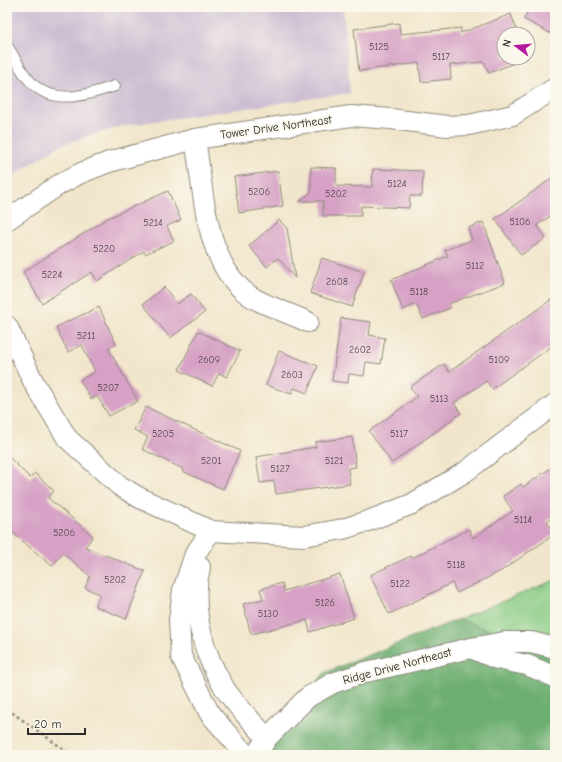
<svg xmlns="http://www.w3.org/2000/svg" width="562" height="762" viewBox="0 0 562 762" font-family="'Comic Neue',sans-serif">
  <rect width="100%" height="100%" fill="#fbf7ec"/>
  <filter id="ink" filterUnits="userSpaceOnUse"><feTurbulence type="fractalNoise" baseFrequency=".025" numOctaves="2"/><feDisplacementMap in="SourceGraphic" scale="8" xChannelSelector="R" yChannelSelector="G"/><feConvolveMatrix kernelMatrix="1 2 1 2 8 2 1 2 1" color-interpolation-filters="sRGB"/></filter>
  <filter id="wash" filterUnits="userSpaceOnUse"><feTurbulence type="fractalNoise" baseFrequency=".012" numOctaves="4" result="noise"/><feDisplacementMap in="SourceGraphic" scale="16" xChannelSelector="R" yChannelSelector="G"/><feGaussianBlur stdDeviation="0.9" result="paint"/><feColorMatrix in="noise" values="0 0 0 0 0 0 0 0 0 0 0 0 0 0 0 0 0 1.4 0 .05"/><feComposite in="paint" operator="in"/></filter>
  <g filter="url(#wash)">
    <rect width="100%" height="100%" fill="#f1e6cb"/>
    <path fill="#ccbed3" d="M7 7H343L350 93 122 126 58 146 7 180Z"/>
    <path fill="#87ca83" stroke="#597a57" d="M555 580V655L459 619Z"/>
    <path fill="#6dae71" stroke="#4c6c4e" d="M459 619 555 655V755H259L324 673Z"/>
    <g id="blocks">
      <g fill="#d6a1c5">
        <path d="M530 7H555V36L524 19Z"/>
        <path d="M511 14 518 34H504V58H527L489 73 484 62 450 65 451 79 421 82 419 63 359 71 354 29 399 23 400 34 461 28V33Z"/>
        <path d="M311 167 336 168V186L372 187 373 169 423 171 422 196H410L409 208 361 206V216H323V201H300L311 192Z"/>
        <path d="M278 171 283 206 239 213 234 177Z"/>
        <path d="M555 176V213L537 225 546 238 521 255 495 219Z"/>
        <path d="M168 191 181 220 167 226 174 241 145 254 144 251 97 281 92 272 42 303 23 272 108 218Z"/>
        <path d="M279 220 287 228 295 278 278 258 267 267 249 246Z"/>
        <path d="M483 222 505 283 448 304 450 308 423 319 416 304 403 310 391 280 448 256 445 250 472 240 468 228Z"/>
        <path d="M322 258 364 272 352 307 310 293Z"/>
        <path d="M164 287 177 304 191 294 205 312 170 338 143 304Z"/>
        <path d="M555 297V344L492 389 486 381 454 403 461 413 392 463 369 431 417 397 410 387 444 364 449 372Z"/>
        <path d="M99 307 116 344 108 348 138 401 109 416 97 396 91 399 80 380 95 372 82 345 68 352 56 327Z"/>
        <path d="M341 318 371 322 369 335 385 338 381 364 366 362 364 376 349 374 348 383 332 381Z"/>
        <path d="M198 331 240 351 227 377 219 373 212 386 179 370Z"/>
        <path d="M279 351 318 366 307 393 294 388 291 394 266 385Z"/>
        <path d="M146 407 240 451 223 489 182 471 183 469 142 449 148 437 134 430Z"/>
        <path d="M352 437 356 467 348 468 350 484 276 494 274 481 260 483 256 457 316 447 315 442Z"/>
        <path d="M7 455 30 478 35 473 54 491 48 498 93 536 85 547 145 571 126 619 95 606 100 594 85 588 90 576 63 553 52 566 7 528Z"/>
        <path d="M555 465V515L547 521 555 534 501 571 457 593 452 583 389 614 370 575 411 556 412 558 469 529 473 538 513 511 503 496 521 484 523 487Z"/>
        <path d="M340 574 354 618 310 632 307 620 251 634 243 604 263 599 260 589 282 583 284 591Z"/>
      </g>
    </g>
  </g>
  <g filter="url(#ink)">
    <use href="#blocks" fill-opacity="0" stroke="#8e887b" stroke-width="1"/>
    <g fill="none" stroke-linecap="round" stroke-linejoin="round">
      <defs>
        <path id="service" d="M7 46C15 57 20 70 29 80 51 107 88 95 115 86"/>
        <g id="minor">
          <path d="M195 139C204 190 204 270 255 299 272 308 291 314 308 322"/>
          <path d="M7 220 60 184 81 173 109 162 195 139 351 116 391 119 447 126 469 125 513 115 555 88"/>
          <path d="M7 326 34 383 67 438 120 486 140 498 211 531 304 536 343 529 368 521 412 504 465 472 555 404"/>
          <path d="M211 531 195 554 183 590 179 620 181 656 210 714 246 755"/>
          <path d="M200 567C190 608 203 654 225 689 237 707 253 722 267 738"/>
          <path d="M471 648 497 659 527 665 555 677"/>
          <path d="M256 755 267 738 308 697 333 683 366 672 471 648 504 642H531L555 648"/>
        </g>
      </defs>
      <use href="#service" stroke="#8e887b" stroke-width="12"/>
      <use href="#minor" stroke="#8e887b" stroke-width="22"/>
      <path stroke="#8e887b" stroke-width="2.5" stroke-dasharray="3 3" stroke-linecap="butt" d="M7 709 72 755"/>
      <use href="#service" stroke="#fff" stroke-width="10"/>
      <use href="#minor" stroke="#fff" stroke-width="20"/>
    </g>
  </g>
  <g text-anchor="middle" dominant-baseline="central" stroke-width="3.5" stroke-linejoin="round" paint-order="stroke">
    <g font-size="10" fill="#564852">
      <text x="379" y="47">5125</text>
      <text x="441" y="57">5117</text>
      <text x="397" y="184">5124</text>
      <text x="259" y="192">5206</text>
      <text x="336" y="194">5202</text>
      <text x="520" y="222">5106</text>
      <text x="153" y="223">5214</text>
      <text x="104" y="249">5220</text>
      <text x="475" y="266">5112</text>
      <text x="52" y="275">5224</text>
      <text x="337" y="282">2608</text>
      <text x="419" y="292">5118</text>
      <text x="86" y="336">5211</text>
      <text x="360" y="350">2602</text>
      <text x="209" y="360">2609</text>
      <text x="499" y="360">5109</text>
      <text x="292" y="375">2603</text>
      <text x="108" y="388">5207</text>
      <text x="439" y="399">5113</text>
      <text x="163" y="434">5205</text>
      <text x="399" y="434">5117</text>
      <text x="211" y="461">5201</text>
      <text x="334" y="461">5121</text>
      <text x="280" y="469">5127</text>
      <text x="523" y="520">5114</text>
      <text x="64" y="533">5206</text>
      <text x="456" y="565">5118</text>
      <text x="115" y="580">5202</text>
      <text x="400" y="584">5122</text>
      <text x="325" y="603">5126</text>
      <text x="268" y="614">5130</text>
    </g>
    <g font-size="12" fill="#2b2b2b" stroke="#fbf7ec">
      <text transform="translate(276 127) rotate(-8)">Tower Drive Northeast</text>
      <text transform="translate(397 666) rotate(-15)">Ridge Drive Northeast</text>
    </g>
  </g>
  <rect width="562" height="762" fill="none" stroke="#fbf7ec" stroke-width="24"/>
  <g transform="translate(516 46) rotate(286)"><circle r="19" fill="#fbf7ec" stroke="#a8a59f"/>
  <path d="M0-3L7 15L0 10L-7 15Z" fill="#b5179e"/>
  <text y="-6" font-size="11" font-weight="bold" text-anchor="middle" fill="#2b2b2b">N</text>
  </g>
  <path d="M28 728v6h57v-6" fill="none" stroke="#2b2b2b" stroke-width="2"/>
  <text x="34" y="728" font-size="12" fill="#2b2b2b" stroke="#fbf7ec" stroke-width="3" paint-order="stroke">20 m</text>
</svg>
